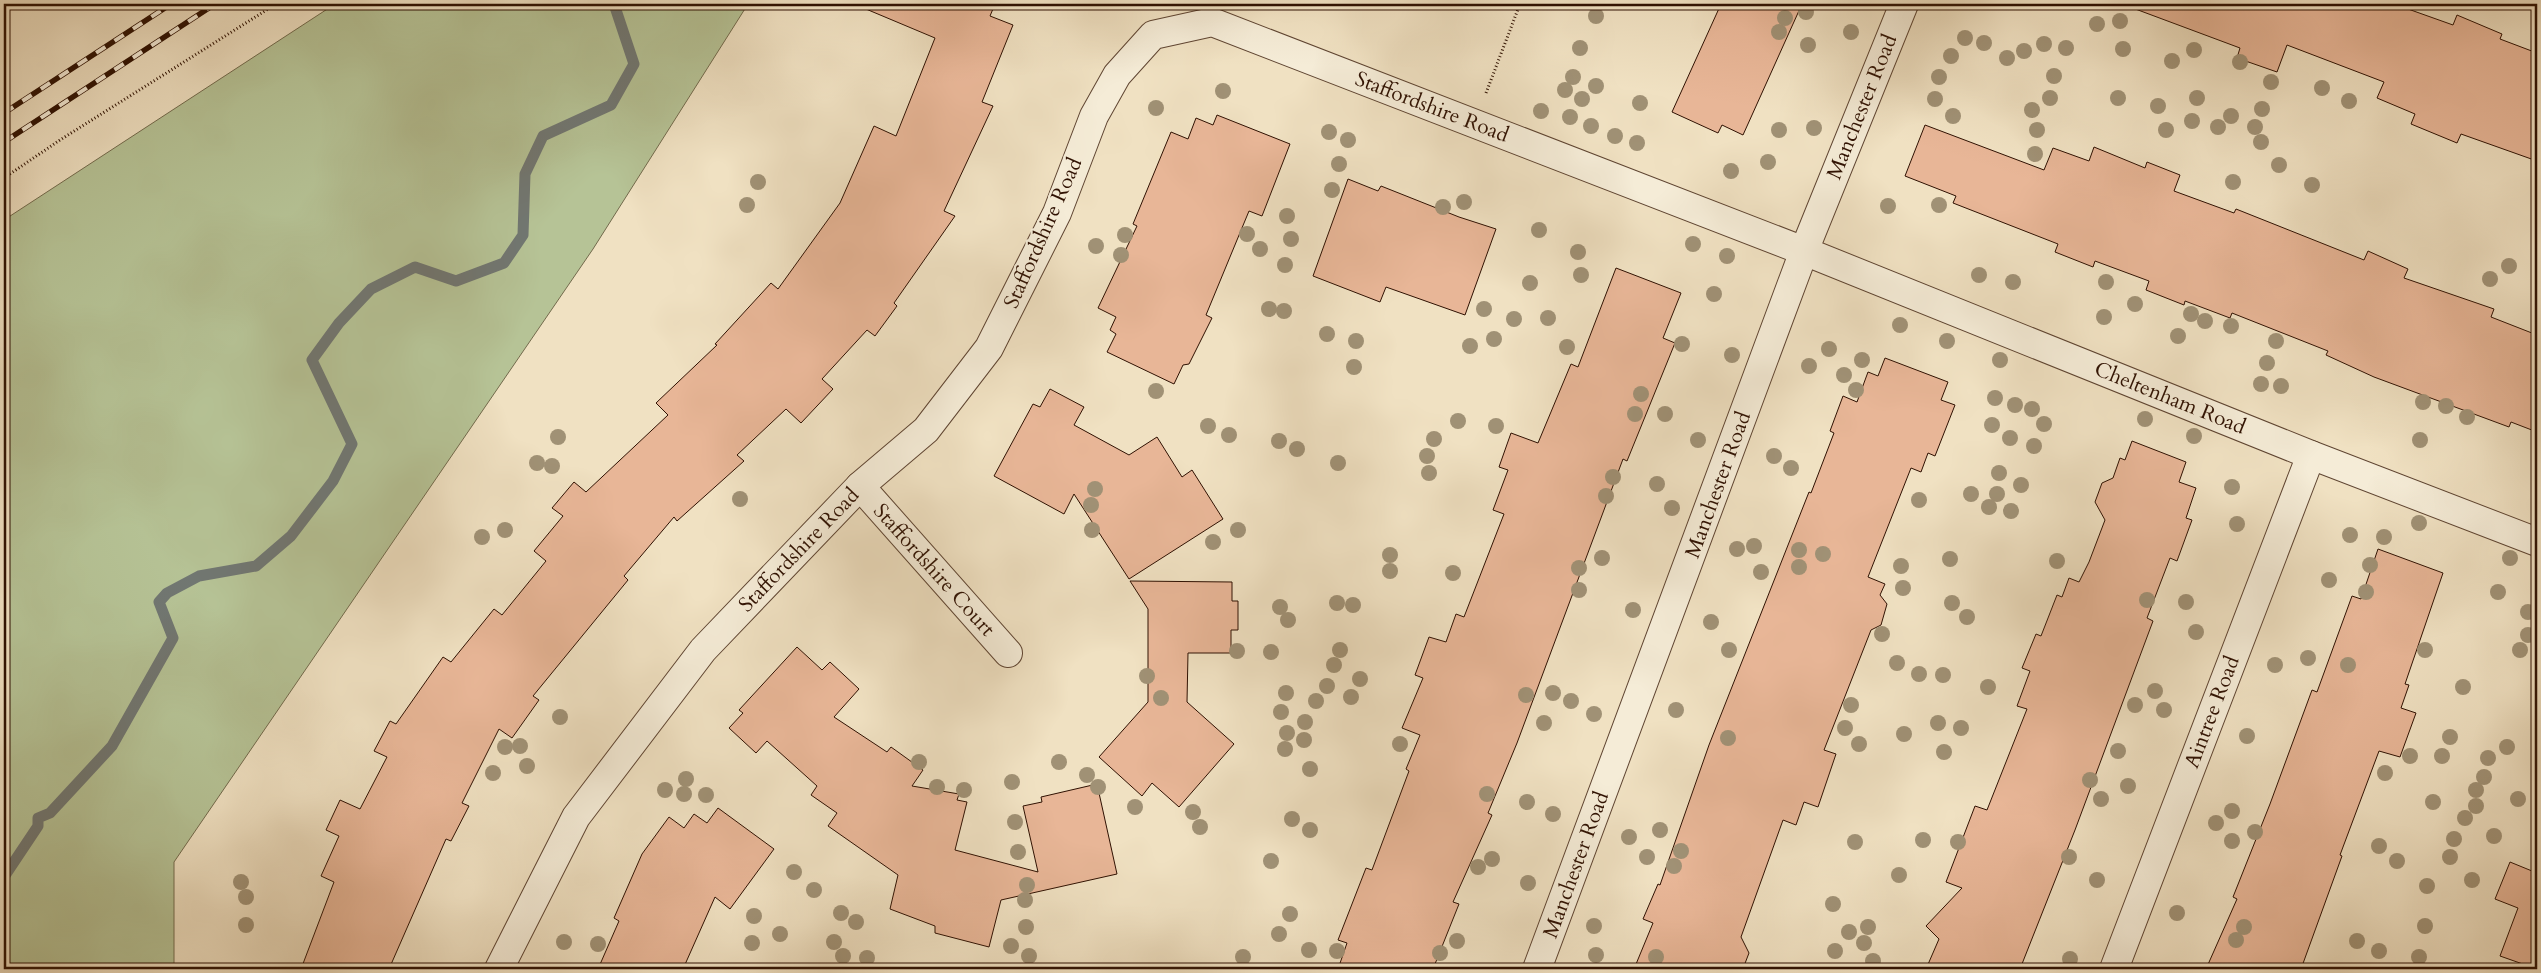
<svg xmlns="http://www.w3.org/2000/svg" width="2541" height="973" viewBox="0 0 2541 973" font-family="Cardo,serif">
  <rect width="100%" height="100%" fill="#f0e1c2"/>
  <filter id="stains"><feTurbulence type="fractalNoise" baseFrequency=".004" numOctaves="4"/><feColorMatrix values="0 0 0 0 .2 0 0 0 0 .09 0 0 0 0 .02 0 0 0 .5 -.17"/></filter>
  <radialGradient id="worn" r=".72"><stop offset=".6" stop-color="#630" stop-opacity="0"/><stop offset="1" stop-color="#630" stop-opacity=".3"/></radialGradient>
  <path fill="#b6c396" stroke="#726a4c" d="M335 4H748L593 249 174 862V969H4V220Z"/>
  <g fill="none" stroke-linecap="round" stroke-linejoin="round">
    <path stroke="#717772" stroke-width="11" d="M4 877 38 826V818L50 813 112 746 173 638 159 602 167 593 199 576 256 566 291 536 333 481 352 444 312 360 339 323 371 289 415 267 456 281 504 263 523 235 525 174 543 136 611 105 634 64 614 4"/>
  </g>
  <g fill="#e8b697" stroke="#2f1102">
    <path d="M854 4H995L990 16 1013 25 982 102 993 106 944 211 955 216 894 303 897 306 875 336 867 330 822 379 833 389 801 423 786 409 737 455 744 461 677 521 674 517 624 576 628 580 533 696 539 700 512 738 499 729 462 803 469 806 451 841 446 839 389 969H301L334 882 321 876 339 836 326 830 340 800 360 809 387 757 374 751 390 721 396 724 443 657 451 662 494 609 502 615 546 561 534 551 563 516 552 508 574 482 586 492 668 415 656 403 717 345 715 344 771 283 778 289 840 203 874 126 896 136 935 38Z"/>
    <path d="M1721 4H1802L1743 135 1722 125 1718 133 1672 112Z"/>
    <path d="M2131 4H2394L2453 25 2457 15 2502 34 2500 39 2537 53V161L2461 134 2457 143 2411 124 2415 114 2377 98 2384 82 2287 45 2277 72 2237 58 2240 48 2130 7Z"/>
    <path d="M1217 115 1290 144 1262 216 1249 211 1206 315 1212 318 1189 364 1183 365 1174 384 1107 352 1116 334 1110 330 1116 317 1098 308 1137 226 1133 224 1171 132 1188 139 1196 118 1213 125Z"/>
    <path d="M1925 125 2044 170 2053 148 2089 161 2094 147 2145 168 2147 162 2180 175 2174 191 2234 213 2236 209 2364 260 2368 251 2408 269 2404 278 2494 309 2491 317 2537 335V432L2511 422 2509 427 2374 377 2326 355 2328 351 2232 313 2230 318 2185 301 2184 305 2146 290 2149 281 2095 261 2093 267 2055 252 2058 244 1953 203 1956 196 1905 176Z"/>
    <path d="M1348 179 1378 191 1381 186 1459 217 1496 229 1465 315 1386 287 1380 302 1313 276Z"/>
    <path d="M1616 268 1681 293 1663 338 1675 343 1627 461 1623 459 1517 743 1488 813 1492 815 1453 902 1459 904 1433 969H1338L1347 943 1338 940 1366 868 1372 870 1409 771 1406 769 1420 735 1402 728 1423 678 1415 675 1429 637 1446 642 1456 614 1464 617 1504 514 1493 510 1508 470 1499 467 1511 433 1538 443 1571 364 1578 367Z"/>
    <path d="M1885 358 1948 382 1941 400 1955 405 1935 456 1928 453 1921 472 1911 468 1868 577 1885 584 1880 595 1887 604 1881 625 1871 630 1824 750 1836 754 1818 807 1804 802 1796 825 1783 820 1741 937 1749 953 1744 966 1734 969H1634L1653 923 1643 919 1658 884 1660 885 1709 745 1809 492 1811 493 1834 433 1830 431 1843 396 1857 402 1868 372 1878 376Z"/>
    <path d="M1050 389 1084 407 1074 425 1129 455 1157 437 1182 477 1192 470 1223 519 1129 579 1074 494 1064 514 994 476 1033 404 1040 407Z"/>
    <path d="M2132 441 2186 462 2179 482 2196 488 2186 518 2192 520 2177 561 2170 558 2147 618 2153 621 2075 830 2020 969H1926L1939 939 1926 926 1962 888 1946 882 1975 806 1987 810 2027 709 2017 706 2030 671 2022 668 2036 634 2041 636 2057 595 2062 597 2069 578 2079 582 2089 562 2105 520 2095 502 2102 483 2113 478 2120 458 2125 460Z"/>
    <path d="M2378 549 2443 573 2405 684 2409 685 2401 708 2416 713 2400 757 2379 751 2340 855 2342 856 2301 969H2206L2237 899 2233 897 2270 804 2312 690 2317 692 2352 596 2361 599Z"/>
    <path d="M1130 581 1232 582V601H1238V630H1231V653H1188L1187 702 1234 744 1179 807 1152 783 1142 796 1099 757 1148 702V609Z"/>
    <path d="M797 647 822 670 830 662 859 689 834 717 887 752 891 747 923 770 912 786 959 794 957 800 967 802 955 850 1038 872 1023 806 1042 802 1041 797 1097 784 1117 874 1001 900 989 947 935 933V926L890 909 898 875 828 826 837 813 811 795 817 786 767 741 756 753 729 728 743 713 739 710Z"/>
    <path d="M718 808 774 849 730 909 715 897 683 969H598L619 921 614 918 642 854 669 817 684 828 694 814 707 823Z"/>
    <path d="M2510 862 2532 871 2535 865H2537V969L2500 956 2518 908 2495 899Z"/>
  </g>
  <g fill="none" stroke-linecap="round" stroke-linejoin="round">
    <defs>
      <g id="minor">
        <path d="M860 486 1008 653"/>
        <path d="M499 969 576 817 703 650 860 486 926 430 989 348 1057 213 1094 116 1117 75 1153 35 1212 22 1804 251 2311 455 2537 542"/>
        <path d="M1537 969 1804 251 1904 4"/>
        <path d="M2114 969 2311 455"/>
      </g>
    </defs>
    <use href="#minor" stroke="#5f4532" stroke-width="30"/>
    <g stroke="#2f1102" stroke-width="3" stroke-dasharray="1 2.5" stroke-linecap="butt">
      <path d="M1486 93 1520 4"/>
      <path d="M4 178 60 140 276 4"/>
    </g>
    <use href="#minor" stroke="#f5ecd7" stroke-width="28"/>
    <defs>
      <g id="rail">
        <path d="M4 113 171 4"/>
        <path d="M4 142 215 4"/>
      </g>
    </defs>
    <use href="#rail" stroke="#2f1102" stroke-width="5.5"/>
    <use href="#rail" stroke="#f5ecd7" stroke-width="4" stroke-dasharray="11" stroke-linecap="butt"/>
  </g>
  <g fill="#a09175">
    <circle cx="1806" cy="12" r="8"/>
    <circle cx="1596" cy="16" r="8"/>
    <circle cx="1785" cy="18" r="8"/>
    <circle cx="2120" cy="21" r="8"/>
    <circle cx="2097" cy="24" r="8"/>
    <circle cx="1779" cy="32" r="8"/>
    <circle cx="1851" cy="32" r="8"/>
    <circle cx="1965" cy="38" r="8"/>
    <circle cx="1984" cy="43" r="8"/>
    <circle cx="2044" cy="44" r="8"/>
    <circle cx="1808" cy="45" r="8"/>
    <circle cx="1580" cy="48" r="8"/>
    <circle cx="2066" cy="48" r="8"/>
    <circle cx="2123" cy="49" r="8"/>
    <circle cx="2194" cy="50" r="8"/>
    <circle cx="2024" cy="51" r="8"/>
    <circle cx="1951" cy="56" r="8"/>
    <circle cx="2007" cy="58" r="8"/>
    <circle cx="2172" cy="61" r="8"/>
    <circle cx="2240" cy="62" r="8"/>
    <circle cx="2054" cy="76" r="8"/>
    <circle cx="1573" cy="77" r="8"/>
    <circle cx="1939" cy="77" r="8"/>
    <circle cx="2271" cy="82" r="8"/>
    <circle cx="1596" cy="86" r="8"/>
    <circle cx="2322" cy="88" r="8"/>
    <circle cx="1565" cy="90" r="8"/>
    <circle cx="1223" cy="91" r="8"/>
    <circle cx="2050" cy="98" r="8"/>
    <circle cx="2118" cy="98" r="8"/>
    <circle cx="2197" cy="98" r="8"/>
    <circle cx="1582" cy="99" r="8"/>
    <circle cx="1935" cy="99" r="8"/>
    <circle cx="2349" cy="101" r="8"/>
    <circle cx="1640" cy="103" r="8"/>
    <circle cx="2158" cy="106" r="8"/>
    <circle cx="1156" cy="108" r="8"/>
    <circle cx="2262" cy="109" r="8"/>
    <circle cx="2032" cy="110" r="8"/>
    <circle cx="1541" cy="111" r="8"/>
    <circle cx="1953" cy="116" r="8"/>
    <circle cx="2231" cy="116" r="8"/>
    <circle cx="1570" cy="117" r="8"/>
    <circle cx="2192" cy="121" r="8"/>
    <circle cx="1591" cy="126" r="8"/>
    <circle cx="2218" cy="127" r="8"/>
    <circle cx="2255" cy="127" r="8"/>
    <circle cx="1814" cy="128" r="8"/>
    <circle cx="1779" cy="130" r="8"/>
    <circle cx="2037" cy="130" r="8"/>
    <circle cx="2166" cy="130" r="8"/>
    <circle cx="1329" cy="132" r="8"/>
    <circle cx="1615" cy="136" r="8"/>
    <circle cx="1348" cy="140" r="8"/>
    <circle cx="2261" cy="142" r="8"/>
    <circle cx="1637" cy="143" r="8"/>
    <circle cx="2035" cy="154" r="8"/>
    <circle cx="1768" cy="162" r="8"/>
    <circle cx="1339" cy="164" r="8"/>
    <circle cx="2279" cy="165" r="8"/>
    <circle cx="1731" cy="171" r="8"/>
    <circle cx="758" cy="182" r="8"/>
    <circle cx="2233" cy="182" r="8"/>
    <circle cx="2312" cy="185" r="8"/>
    <circle cx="1332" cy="190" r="8"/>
    <circle cx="1464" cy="202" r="8"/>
    <circle cx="747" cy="205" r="8"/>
    <circle cx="1939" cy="205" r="8"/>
    <circle cx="1888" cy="206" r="8"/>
    <circle cx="1443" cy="207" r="8"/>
    <circle cx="1287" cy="216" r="8"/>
    <circle cx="1539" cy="230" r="8"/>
    <circle cx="1247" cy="234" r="8"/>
    <circle cx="1125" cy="235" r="8"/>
    <circle cx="1291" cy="239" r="8"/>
    <circle cx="1693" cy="244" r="8"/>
    <circle cx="1096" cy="246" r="8"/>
    <circle cx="1260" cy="249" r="8"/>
    <circle cx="1578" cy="252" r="8"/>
    <circle cx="1121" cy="255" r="8"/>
    <circle cx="1727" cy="256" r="8"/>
    <circle cx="1285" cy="265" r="8"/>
    <circle cx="2509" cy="266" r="8"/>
    <circle cx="1581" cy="275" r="8"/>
    <circle cx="1979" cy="275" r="8"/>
    <circle cx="2490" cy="279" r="8"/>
    <circle cx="2013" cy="282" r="8"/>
    <circle cx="2106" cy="282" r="8"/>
    <circle cx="1530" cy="283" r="8"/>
    <circle cx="1714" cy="294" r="8"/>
    <circle cx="2135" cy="304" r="8"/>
    <circle cx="1269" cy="309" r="8"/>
    <circle cx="1484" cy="309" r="8"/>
    <circle cx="1284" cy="311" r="8"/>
    <circle cx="2191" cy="314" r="8"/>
    <circle cx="2104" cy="317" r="8"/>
    <circle cx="1548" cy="318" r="8"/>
    <circle cx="1514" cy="319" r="8"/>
    <circle cx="2205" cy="321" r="8"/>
    <circle cx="1900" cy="325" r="8"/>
    <circle cx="2231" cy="326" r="8"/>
    <circle cx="1327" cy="334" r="8"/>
    <circle cx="2178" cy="336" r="8"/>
    <circle cx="1494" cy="339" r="8"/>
    <circle cx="1356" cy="341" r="8"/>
    <circle cx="1947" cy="341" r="8"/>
    <circle cx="2276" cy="341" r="8"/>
    <circle cx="1682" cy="344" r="8"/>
    <circle cx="1470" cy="346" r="8"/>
    <circle cx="1567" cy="347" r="8"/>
    <circle cx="1829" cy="349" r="8"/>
    <circle cx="1732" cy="355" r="8"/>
    <circle cx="1862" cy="360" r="8"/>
    <circle cx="2000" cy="360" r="8"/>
    <circle cx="2267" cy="363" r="8"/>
    <circle cx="1809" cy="366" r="8"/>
    <circle cx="1354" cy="367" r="8"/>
    <circle cx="1844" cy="375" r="8"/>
    <circle cx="2261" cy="384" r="8"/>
    <circle cx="2281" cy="386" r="8"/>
    <circle cx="1856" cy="390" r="8"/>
    <circle cx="1156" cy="391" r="8"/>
    <circle cx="1641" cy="394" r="8"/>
    <circle cx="1995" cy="398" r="8"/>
    <circle cx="2423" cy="402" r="8"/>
    <circle cx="2015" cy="405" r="8"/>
    <circle cx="2446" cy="406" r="8"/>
    <circle cx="2032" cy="409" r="8"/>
    <circle cx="1635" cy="414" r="8"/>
    <circle cx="1665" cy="414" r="8"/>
    <circle cx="2467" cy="417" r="8"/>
    <circle cx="2145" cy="419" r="8"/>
    <circle cx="1458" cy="421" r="8"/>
    <circle cx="2044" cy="424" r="8"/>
    <circle cx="1992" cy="425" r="8"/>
    <circle cx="1208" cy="426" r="8"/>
    <circle cx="1496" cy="426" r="8"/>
    <circle cx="1229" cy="435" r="8"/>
    <circle cx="2194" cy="436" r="8"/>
    <circle cx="558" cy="437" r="8"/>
    <circle cx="2010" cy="438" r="8"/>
    <circle cx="1434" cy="439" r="8"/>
    <circle cx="1698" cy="440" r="8"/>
    <circle cx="2420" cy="440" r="8"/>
    <circle cx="1279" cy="441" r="8"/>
    <circle cx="2034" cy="446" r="8"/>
    <circle cx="1297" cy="449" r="8"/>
    <circle cx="1427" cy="456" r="8"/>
    <circle cx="1774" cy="456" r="8"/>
    <circle cx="537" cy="463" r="8"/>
    <circle cx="1338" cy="463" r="8"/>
    <circle cx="552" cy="466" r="8"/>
    <circle cx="1791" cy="468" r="8"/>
    <circle cx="1429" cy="473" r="8"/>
    <circle cx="1999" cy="473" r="8"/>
    <circle cx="1613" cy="477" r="8"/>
    <circle cx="1657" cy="484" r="8"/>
    <circle cx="2021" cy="485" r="8"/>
    <circle cx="2232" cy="487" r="8"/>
    <circle cx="1095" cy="489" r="8"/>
    <circle cx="1971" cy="494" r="8"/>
    <circle cx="1997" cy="494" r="8"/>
    <circle cx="1606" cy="496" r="8"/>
    <circle cx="740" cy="499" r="8"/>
    <circle cx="1919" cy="500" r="8"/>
    <circle cx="1091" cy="505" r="8"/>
    <circle cx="1989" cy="507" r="8"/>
    <circle cx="1672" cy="508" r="8"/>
    <circle cx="2011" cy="511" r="8"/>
    <circle cx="2419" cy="523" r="8"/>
    <circle cx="2237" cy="524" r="8"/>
    <circle cx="505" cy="530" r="8"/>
    <circle cx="1092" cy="530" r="8"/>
    <circle cx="1238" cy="530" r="8"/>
    <circle cx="2350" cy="535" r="8"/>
    <circle cx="482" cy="537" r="8"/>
    <circle cx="2384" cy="537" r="8"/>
    <circle cx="1213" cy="542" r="8"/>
    <circle cx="1754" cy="546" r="8"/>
    <circle cx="1737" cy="549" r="8"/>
    <circle cx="1799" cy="550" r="8"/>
    <circle cx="1823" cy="554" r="8"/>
    <circle cx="1390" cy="555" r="8"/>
    <circle cx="1602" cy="558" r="8"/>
    <circle cx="2510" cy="558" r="8"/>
    <circle cx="1950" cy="559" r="8"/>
    <circle cx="2057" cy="561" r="8"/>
    <circle cx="2370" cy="565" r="8"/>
    <circle cx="1901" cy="566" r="8"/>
    <circle cx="1799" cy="567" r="8"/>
    <circle cx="1579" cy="568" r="8"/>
    <circle cx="1390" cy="571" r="8"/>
    <circle cx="1761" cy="572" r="8"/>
    <circle cx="1453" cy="573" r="8"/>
    <circle cx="2329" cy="580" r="8"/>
    <circle cx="1903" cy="588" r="8"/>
    <circle cx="1579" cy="590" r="8"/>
    <circle cx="2366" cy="592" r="8"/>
    <circle cx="2498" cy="592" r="8"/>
    <circle cx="2147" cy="600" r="8"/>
    <circle cx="2186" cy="602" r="8"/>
    <circle cx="1337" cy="603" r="8"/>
    <circle cx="1952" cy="603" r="8"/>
    <circle cx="1353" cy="605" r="8"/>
    <circle cx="1280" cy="607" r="8"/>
    <circle cx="1633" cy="610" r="8"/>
    <circle cx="2528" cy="612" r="8"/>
    <circle cx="1967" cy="617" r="8"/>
    <circle cx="1288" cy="620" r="8"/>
    <circle cx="1711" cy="622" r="8"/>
    <circle cx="2196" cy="632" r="8"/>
    <circle cx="1882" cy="634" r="8"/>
    <circle cx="2528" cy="635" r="8"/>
    <circle cx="1340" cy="650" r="8"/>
    <circle cx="1729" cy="650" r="8"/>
    <circle cx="2425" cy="650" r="8"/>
    <circle cx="2520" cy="650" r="8"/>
    <circle cx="1237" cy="651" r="8"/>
    <circle cx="1271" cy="652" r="8"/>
    <circle cx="2308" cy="658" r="8"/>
    <circle cx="1897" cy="663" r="8"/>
    <circle cx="1334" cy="665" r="8"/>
    <circle cx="2275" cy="665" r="8"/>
    <circle cx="2348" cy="665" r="8"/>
    <circle cx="1919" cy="674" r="8"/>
    <circle cx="1943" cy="675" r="8"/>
    <circle cx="1147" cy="676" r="8"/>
    <circle cx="1360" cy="679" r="8"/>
    <circle cx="1327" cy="686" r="8"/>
    <circle cx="1988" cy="687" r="8"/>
    <circle cx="2463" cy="687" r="8"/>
    <circle cx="2155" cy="691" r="8"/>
    <circle cx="1286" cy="693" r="8"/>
    <circle cx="1553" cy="693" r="8"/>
    <circle cx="1526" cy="695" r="8"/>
    <circle cx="1351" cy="697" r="8"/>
    <circle cx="1161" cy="698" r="8"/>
    <circle cx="1316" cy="701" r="8"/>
    <circle cx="1571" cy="701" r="8"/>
    <circle cx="1851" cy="705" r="8"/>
    <circle cx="2135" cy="705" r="8"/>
    <circle cx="1676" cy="710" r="8"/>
    <circle cx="2164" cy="710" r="8"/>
    <circle cx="1281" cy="712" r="8"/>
    <circle cx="1594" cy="714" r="8"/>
    <circle cx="560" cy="717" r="8"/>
    <circle cx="1305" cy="722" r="8"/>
    <circle cx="1544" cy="723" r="8"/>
    <circle cx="1938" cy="723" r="8"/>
    <circle cx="1845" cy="728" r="8"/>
    <circle cx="1961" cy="728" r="8"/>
    <circle cx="1287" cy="733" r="8"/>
    <circle cx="1904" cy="734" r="8"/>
    <circle cx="2247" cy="736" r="8"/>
    <circle cx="2450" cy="737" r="8"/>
    <circle cx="1728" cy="738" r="8"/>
    <circle cx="1304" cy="740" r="8"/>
    <circle cx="1400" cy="744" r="8"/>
    <circle cx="1859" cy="744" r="8"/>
    <circle cx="520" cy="746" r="8"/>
    <circle cx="505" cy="747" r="8"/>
    <circle cx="2507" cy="747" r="8"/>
    <circle cx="1285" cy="749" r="8"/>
    <circle cx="2118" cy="751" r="8"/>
    <circle cx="1944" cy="752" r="8"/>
    <circle cx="2410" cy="756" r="8"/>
    <circle cx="2442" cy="756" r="8"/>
    <circle cx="2488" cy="758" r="8"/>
    <circle cx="919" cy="762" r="8"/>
    <circle cx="1059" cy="762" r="8"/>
    <circle cx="527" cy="766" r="8"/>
    <circle cx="1310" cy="769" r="8"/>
    <circle cx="493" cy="773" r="8"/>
    <circle cx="2385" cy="773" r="8"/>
    <circle cx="1087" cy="775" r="8"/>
    <circle cx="2484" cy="777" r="8"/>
    <circle cx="686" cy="779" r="8"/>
    <circle cx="2090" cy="780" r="8"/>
    <circle cx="1012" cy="782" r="8"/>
    <circle cx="2128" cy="786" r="8"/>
    <circle cx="937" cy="787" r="8"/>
    <circle cx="1098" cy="787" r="8"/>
    <circle cx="665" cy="790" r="8"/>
    <circle cx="964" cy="790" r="8"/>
    <circle cx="2476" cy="790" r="8"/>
    <circle cx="684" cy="794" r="8"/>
    <circle cx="1487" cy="794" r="8"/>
    <circle cx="706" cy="795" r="8"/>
    <circle cx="2101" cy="799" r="8"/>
    <circle cx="2518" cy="799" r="8"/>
    <circle cx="1527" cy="802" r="8"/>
    <circle cx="2433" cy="802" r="8"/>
    <circle cx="2476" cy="806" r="8"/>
    <circle cx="1135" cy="807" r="8"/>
    <circle cx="2232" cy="811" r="8"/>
    <circle cx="1193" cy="812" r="8"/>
    <circle cx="1553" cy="814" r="8"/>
    <circle cx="2465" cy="818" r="8"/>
    <circle cx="1292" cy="819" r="8"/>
    <circle cx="1015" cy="822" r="8"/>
    <circle cx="2216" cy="823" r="8"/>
    <circle cx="1200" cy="827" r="8"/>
    <circle cx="1310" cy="830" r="8"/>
    <circle cx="1660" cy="830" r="8"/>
    <circle cx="2255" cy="832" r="8"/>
    <circle cx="2494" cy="836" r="8"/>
    <circle cx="1629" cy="837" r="8"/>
    <circle cx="2454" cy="839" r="8"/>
    <circle cx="1923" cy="840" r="8"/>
    <circle cx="2232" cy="841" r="8"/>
    <circle cx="1855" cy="842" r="8"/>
    <circle cx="1958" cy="842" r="8"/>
    <circle cx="2379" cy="846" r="8"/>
    <circle cx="1681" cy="851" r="8"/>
    <circle cx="1018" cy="852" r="8"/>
    <circle cx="1647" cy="857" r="8"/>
    <circle cx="2069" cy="857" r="8"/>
    <circle cx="2450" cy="857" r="8"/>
    <circle cx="1492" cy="859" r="8"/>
    <circle cx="1271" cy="861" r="8"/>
    <circle cx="2397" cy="861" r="8"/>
    <circle cx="1674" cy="866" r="8"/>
    <circle cx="1478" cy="867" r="8"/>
    <circle cx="794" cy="872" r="8"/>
    <circle cx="1899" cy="875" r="8"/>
    <circle cx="2097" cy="880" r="8"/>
    <circle cx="2472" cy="880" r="8"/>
    <circle cx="241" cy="882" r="8"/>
    <circle cx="1528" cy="883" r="8"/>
    <circle cx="1027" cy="885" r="8"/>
    <circle cx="2427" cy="886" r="8"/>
    <circle cx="814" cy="890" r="8"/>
    <circle cx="246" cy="897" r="8"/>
    <circle cx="1025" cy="900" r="8"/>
    <circle cx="1833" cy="904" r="8"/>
    <circle cx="841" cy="913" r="8"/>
    <circle cx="2177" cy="913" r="8"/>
    <circle cx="1290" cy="914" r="8"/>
    <circle cx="754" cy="916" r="8"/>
    <circle cx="856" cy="922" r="8"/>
    <circle cx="246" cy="925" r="8"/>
    <circle cx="1594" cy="926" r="8"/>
    <circle cx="2425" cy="926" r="8"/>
    <circle cx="1026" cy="927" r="8"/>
    <circle cx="1868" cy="927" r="8"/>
    <circle cx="2244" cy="927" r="8"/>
    <circle cx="1849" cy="932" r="8"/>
    <circle cx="780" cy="934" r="8"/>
    <circle cx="1279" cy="934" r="8"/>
    <circle cx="2236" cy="940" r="8"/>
    <circle cx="1457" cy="941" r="8"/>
    <circle cx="2357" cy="941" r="8"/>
    <circle cx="564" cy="942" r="8"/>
    <circle cx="834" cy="942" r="8"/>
    <circle cx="752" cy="943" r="8"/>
    <circle cx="1864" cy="943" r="8"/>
    <circle cx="598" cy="944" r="8"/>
    <circle cx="1011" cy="946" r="8"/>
    <circle cx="1309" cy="950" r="8"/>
    <circle cx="1337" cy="951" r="8"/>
    <circle cx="1835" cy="951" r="8"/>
    <circle cx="2379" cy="951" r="8"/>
    <circle cx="1440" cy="953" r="8"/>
    <circle cx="1596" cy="955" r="8"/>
    <circle cx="843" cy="956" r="8"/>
    <circle cx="1029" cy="956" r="8"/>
    <circle cx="1243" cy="957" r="8"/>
    <circle cx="1656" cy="957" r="8"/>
    <circle cx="2419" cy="957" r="8"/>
    <circle cx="867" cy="958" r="8"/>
    <circle cx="2070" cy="959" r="8"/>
    <circle cx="1873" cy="961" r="8"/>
  </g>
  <g text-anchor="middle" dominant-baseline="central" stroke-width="4.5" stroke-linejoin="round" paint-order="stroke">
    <g font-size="21" fill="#2f1102" stroke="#f5ecd7">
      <text transform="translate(1432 107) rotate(21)">Staffordshire Road</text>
      <text transform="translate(1862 107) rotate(-68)">Manchester Road</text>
      <text transform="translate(1043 233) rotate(-66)">Staffordshire Road</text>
      <text transform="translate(2170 398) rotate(22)">Cheltenham Road</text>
      <text transform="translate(1718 485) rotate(-70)">Manchester Road</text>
      <text transform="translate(799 550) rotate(-46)">Staffordshire Road</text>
      <text transform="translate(934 570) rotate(48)">Staffordshire Court</text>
      <text transform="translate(2212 712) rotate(-69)">Aintree Road</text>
      <text transform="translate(1576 865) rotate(-70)">Manchester Road</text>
    </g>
  </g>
  <rect width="2541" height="973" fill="none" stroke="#f0e1c2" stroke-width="20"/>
  <rect x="5" y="5" width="2531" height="963" fill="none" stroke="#2f1102" stroke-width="2.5"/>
  <rect x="10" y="10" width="2521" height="953" fill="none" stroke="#2f1102"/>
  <rect width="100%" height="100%" filter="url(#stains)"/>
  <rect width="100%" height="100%" fill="url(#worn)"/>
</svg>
